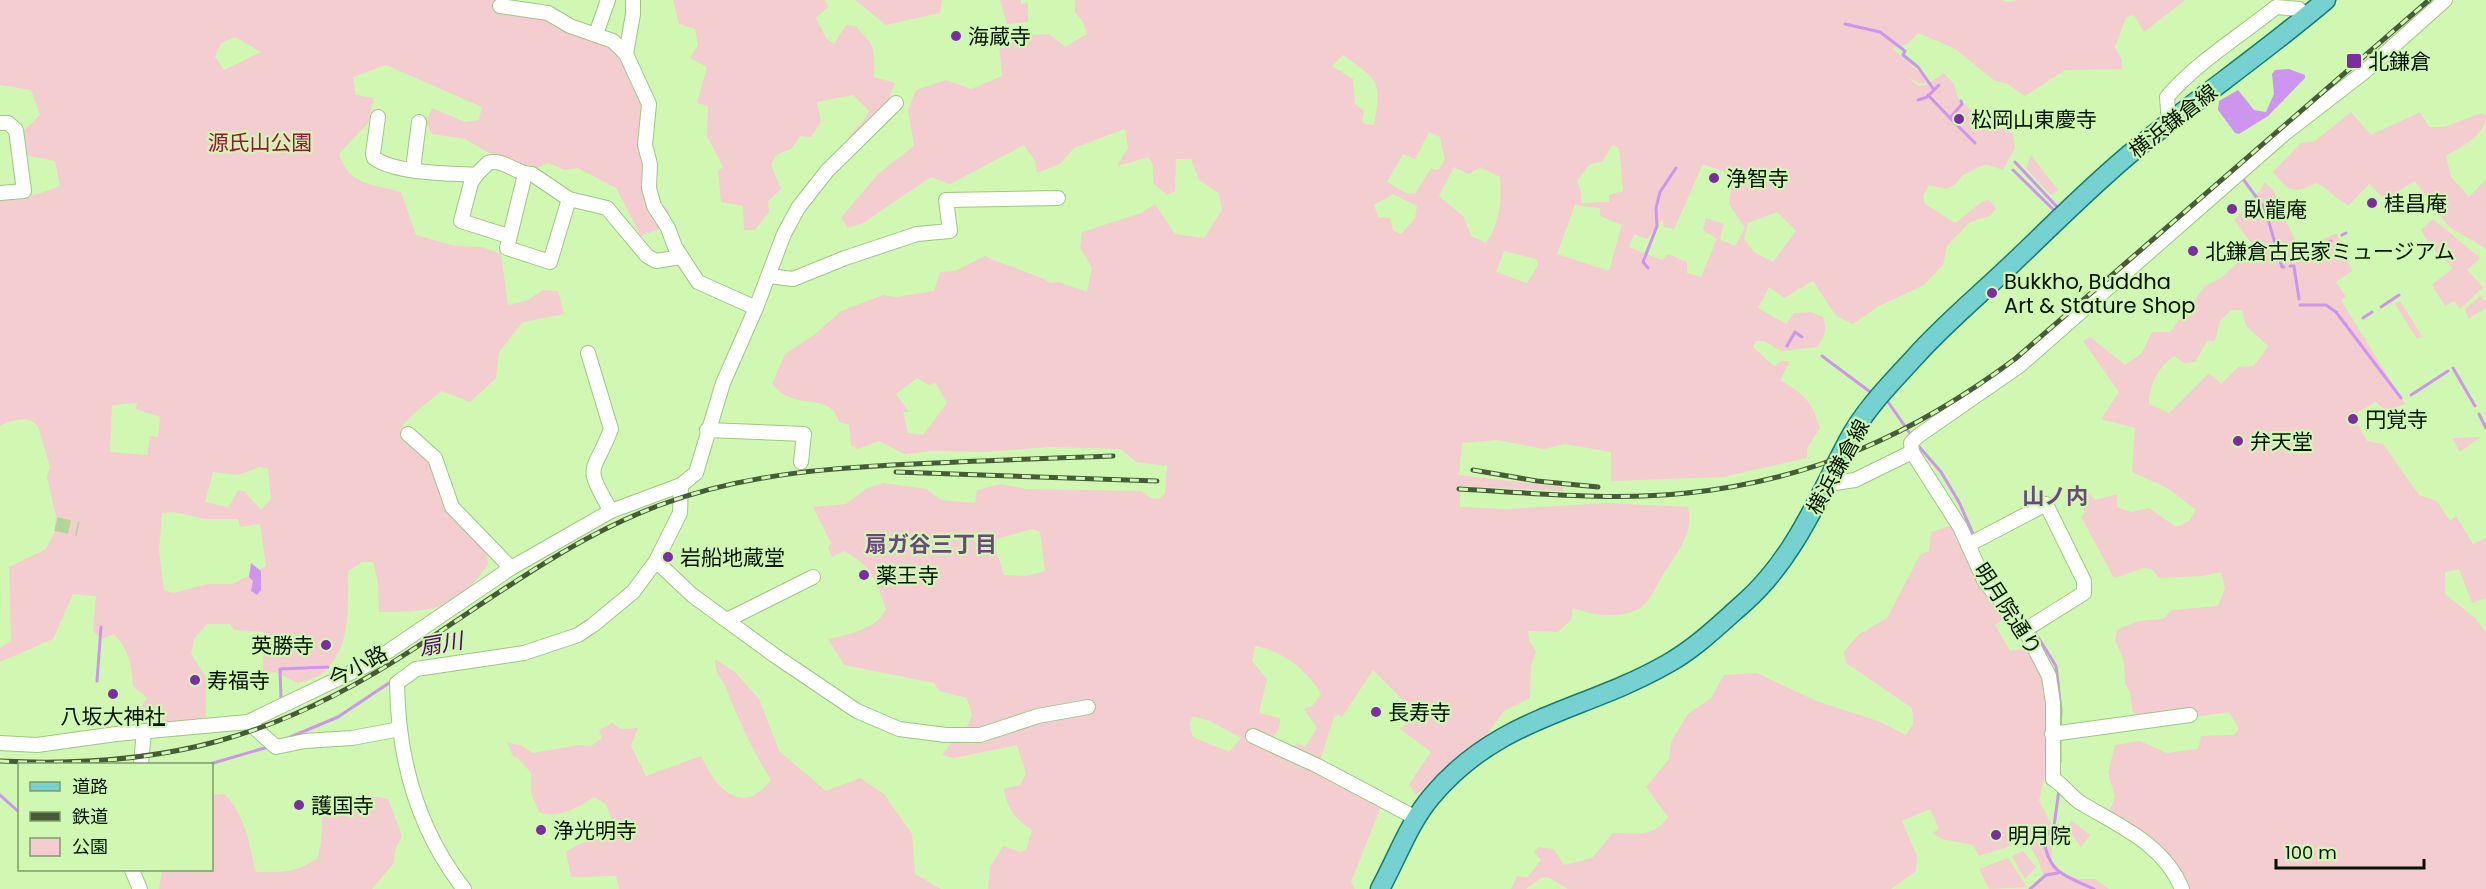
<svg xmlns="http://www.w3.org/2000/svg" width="2486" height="889" viewBox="0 0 2486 889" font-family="Poppins,'Noto Sans JP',sans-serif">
  <rect width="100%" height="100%" fill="#d0f8b2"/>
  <g fill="#f4cdd0" fill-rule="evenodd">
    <path d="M0 0H504L593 32 629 54 643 103 650 204 664 206 669 211 671 224 641 236 616 188 578 168 565 170 548 163 533 170 500 159 465 139 432 134 426 123 432 108 465 122 479 120 482 107 386 65 353 77 356 95 374 98 368 123 339 154C349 186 371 183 401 192L416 235 455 246 481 247 501 254 508 305 526 301 543 290 558 291 564 314 523 322 499 352 496 378 470 402 441 391C427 404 410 414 400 430L430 447 464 524 486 552 488 564C456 611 431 612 379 612L378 583 373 562H362L348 571C348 606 352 652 320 675 314 679 304 681 298 683L275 672 263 674 264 632 234 630 230 624H207L194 639 191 654 206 677V718L140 724 142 705 147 698 133 686C132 665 129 650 114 634L102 639 93 631 96 596 73 594 53 639 0 662V648L11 641 9 567 46 549 54 533 56 516 47 477 50 467 38 426C28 415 11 419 0 426V198L21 200 60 186 55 161 14 153V140L40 115 31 90 0 85ZM235 37 261 52 224 70 215 57 221 43ZM137 403 136 409 160 417 158 437 150 436 147 455 110 452 112 405ZM260 467 268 469 271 499 261 510 244 491 238 490 229 507 205 502 213 472 238 475ZM174 512 205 519H238L240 527 260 524 266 566 233 584H208L173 593 164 590 159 551 162 513Z"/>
    <path d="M673 0H825L828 7 816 18 826 38 834 44 846 25 856 26C860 32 865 36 869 41 876 52 874 66 874 77L895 83 885 107 855 138 849 136 865 119 869 111 853 95 817 102 821 122 811 137 800 136 791 149 776 155 771 165 781 189 768 201 769 212 755 230H744L743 206 721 202 718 171 723 167 707 136 708 106 697 103 707 67 690 58 698 45 695 29 679 24Z"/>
    <path d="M855 0H942L940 13 886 25Z"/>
    <path d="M1000 0H1021V4L1028 2V22L1007 24Z"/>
    <path d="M1075 0H2002L2007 2 2018 0H2185L2144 32 2134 15 2126 17 2115 47 2122 60V69L2065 70 2025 96 2006 83 1995 81 1954 48 1918 33 1908 44 1892 48 1925 77 1926 83 1920 84 1908 77 1918 86 1926 85 1944 73 1954 84 1958 98 1983 121H1993L2013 134 2015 148 2003 170 1986 164 1963 175 1956 184 1946 189 1929 185 1923 196 1925 204 1955 223 1983 201 1989 200 1996 208 1990 216 1970 222 1947 246 1943 265 1924 285 1879 306 1853 324 1836 316 1813 281 1784 298 1769 287 1758 308 1786 324 1794 313 1811 312 1823 317C1827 328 1825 337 1817 347L1781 351 1764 341H1756L1753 347 1774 366 1781 361H1790L1780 380C1804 394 1812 401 1820 428L1807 448V458L1723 477 1611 481V452L1565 444 1544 449 1497 440 1462 443 1459 475 1563 487V491L1460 486V507L1507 509 1607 503 1688 507C1694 537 1675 554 1661 578 1654 590 1650 604 1636 610 1617 619 1591 615 1573 608L1571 620 1558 632 1528 631 1529 640 1536 652 1531 665 1530 698 1504 711 1488 733 1464 756 1416 795 1409 784 1431 752 1400 729 1412 717 1408 705 1373 670 1342 717 1338 714 1334 717 1321 758 1322 771 1382 804 1351 882 1355 889H988L990 867 1003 846 1020 852 1026 850 1032 830C1016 820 1006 807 1004 789L1020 785 1026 774 1017 745 954 758 942 755 952 742 975 744 967 727 972 715 967 698 939 691 934 683 844 665 828 639C847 635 878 629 886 609 876 580 872 566 844 551L832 557 828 547 831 543 813 507 846 504 865 489 883 483 927 489 941 500 975 503 977 490 1000 484 1027 489 1142 491 1150 498 1159 499 1165 493 1167 466 1136 462 1121 449 1050 447 984 452 932 451 904 454 879 441 857 449 851 445 849 425 839 422C832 396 807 406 787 396 781 394 776 388 772 384L785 354 814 335 841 311 883 295 897 297 934 291 940 272 955 271 985 256C1007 267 1030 271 1051 283L1059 282 1087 292 1092 268 1080 247 1082 232 1141 213 1155 204 1175 234 1204 238 1222 210 1219 193 1199 180 1191 159H1176L1175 191 1167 195 1153 183V166L1149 157 1117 166 1128 148 1125 129 1074 148 1060 164 1037 173 1035 161 1024 145 950 184 931 177 863 223 848 228 841 218 878 174 914 146 908 110 916 90 946 80 971 89 1002 76 999 45 1018 36 1049 34 1065 47 1087 34 1082 20 1075 13ZM1343 55C1379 82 1382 79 1374 125L1364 124 1362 121 1364 111 1355 104 1353 79 1332 66ZM1429 132 1440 137 1445 160 1438 170 1431 168 1415 194 1406 193 1387 182 1403 154 1415 159ZM1612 145 1619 148 1623 191 1609 195V202L1581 203V192L1577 181 1589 165 1603 161ZM1703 164 1725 172 1731 188 1729 204 1745 228 1735 246 1720 239 1724 224 1706 218 1703 230 1717 239 1701 277 1687 273V262L1668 254 1662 260 1629 247 1634 234 1647 239 1662 219 1664 227 1674 229ZM1454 167 1469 174 1480 167 1500 177C1502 202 1500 223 1486 243L1471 236 1464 217 1439 196ZM1393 194 1417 206 1415 218 1401 234 1393 230 1390 218 1378 217 1374 205ZM1575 205 1600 208V216L1622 225 1609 271 1557 254ZM1777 212 1796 231 1773 262 1754 252 1744 239 1748 223ZM1504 251 1536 259 1538 265 1527 283 1496 272ZM917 378 928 385 936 383 947 403 923 435 908 433 903 412H909L896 394ZM1032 529 1040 532 1045 571 1026 576 1004 575 993 540ZM1255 646C1283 651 1307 670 1321 694L1312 706 1304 709 1317 728 1305 747 1297 743 1287 756 1263 743C1274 736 1281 731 1280 718L1259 713 1267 679 1252 661ZM1193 716 1210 721 1241 738 1229 752 1193 737 1189 723Z"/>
    <path d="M2351 112 2371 135 2420 112 2429 127H2444L2482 113 2486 116C2486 135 2461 147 2446 156L2451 177 2469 197 2486 179V249L2448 226 2415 181 2395 193 2389 204 2369 184 2349 205C2336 201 2330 189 2317 183 2291 194 2291 193 2273 172L2301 143 2315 141Z"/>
    <path d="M2031 155 2058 190 2051 195 2026 168Z"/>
    <path d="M2265 182 2273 190 2299 250 2337 233 2352 271 2336 282 2346 297 2341 300 2405 404 2387 411 2376 402 2353 415 2367 441 2383 444 2419 495 2437 501 2450 521 2456 516 2473 544 2486 538V598L2472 603 2459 569 2445 572V594L2476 619 2486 633V889H2185L2181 879 2107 817 2115 797 2108 773 2115 745 2140 741 2167 753 2198 749 2201 736 2234 735 2239 729 2229 712 2158 722 2133 713 2130 692 2125 684 2124 661 2115 640 2117 630 2138 621 2163 619 2172 610 2218 606 2225 589 2221 572 2202 576 2159 578 2152 569 2144 568 2114 578 2081 517 2085 513 2079 490 2085 487 2095 500 2117 494V507L2131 512 2149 508 2176 527 2189 521 2196 510 2169 489 2132 472 2135 428 2101 419 2119 392 2083 341 2090 337 2125 365 2141 354 2152 332H2170L2205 286 2221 278 2254 247 2234 220 2254 199ZM2231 310H2242L2246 326 2268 346 2254 366 2238 367 2221 384 2209 373 2169 413 2149 404C2149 385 2158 367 2174 356L2184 363 2195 362 2207 341H2215L2220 321Z"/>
    <path d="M2433 219 2480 258 2467 270 2483 287 2460 309 2454 301 2445 306 2432 285 2453 268 2432 248 2421 230Z"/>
    <path d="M2480 296 2486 302V308L2468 319 2465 309Z"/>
    <path d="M2400 301 2422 336 2417 339 2395 304Z"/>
    <path d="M2481 437 2460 452 2452 438Z"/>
    <path d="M1953 525 2010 615 1995 625 2010 651 2033 647 2045 680 2053 770 2045 774 2039 801 2051 824 2052 861 2061 872 2078 879H2095L2109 889H2028L2045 879 2039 862 2024 836 2007 847 1979 856 1973 845 1942 839 1932 833 1939 829 1930 809 1902 821 1917 856 1916 871 1891 889H1568L1548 877 1541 878 1526 889H1511L1517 876 1528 877 1541 860 1534 852 1539 847 1554 849 1564 865 1592 858 1613 833C1636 833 1654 838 1668 817L1646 787 1669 759 1671 742 1688 714 1711 698 1724 675 1757 673 1816 701 1878 721 1906 735 1913 724 1912 708 1846 663 1844 652 1858 635 1887 618 1920 555 1929 551 1931 532Z"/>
    <path d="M715 659 735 672 759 699 779 751 826 791 860 778 884 794 912 834 915 874 941 889H619L616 876 571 877 566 852 579 844 617 832 606 804 594 797C579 807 557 820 539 812L531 793V773L518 758 513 757 507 742 522 746 533 753 578 745 591 746 602 738 599 730 612 723 621 729 638 728 631 746 646 776 701 756C716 788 741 818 771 780 752 750 739 721 726 688 721 677 714 672 715 659Z"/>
    <path d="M224 794C246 815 249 844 256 872 286 871 289 875 317 859 323 843 321 825 323 808 349 794 359 793 388 799L402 836 395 850 394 863 372 889H159L162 870H212V795Z"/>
    <path d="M2071 820 2090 835 2081 847 2067 828Z"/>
    <path d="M2023 851 2036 867 2025 879 2012 856Z"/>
    <path d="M2008 858 2027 887 1989 889 1979 869Z"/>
  </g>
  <g fill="#ce95ef">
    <path d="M2289 69 2305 75V78L2268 116 2239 134 2235 133 2218 110 2219 101 2238 90 2254 110 2266 112 2274 94 2272 74 2275 70Z"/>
    <path d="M251 563 261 571V590L257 595 251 591 253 581 249 577Z"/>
  </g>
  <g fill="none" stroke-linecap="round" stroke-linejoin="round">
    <g stroke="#ce95ef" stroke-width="3">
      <path d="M1845 24 1880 32 1905 51 1903 55 1918 67 1934 90"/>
      <path d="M1928 95 1950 118"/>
      <path d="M1918 100 1927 97 1939 85"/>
      <path d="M1961 101 1962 104 1950 118 1975 143"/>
      <path d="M2015 162 2059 209"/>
      <path d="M2013 170 2057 213"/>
      <path d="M2243 179 2265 209 2282 267H2284"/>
      <path d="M2342 235 2346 233"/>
      <path d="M2303 256 2331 241"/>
      <path d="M2290 266H2294L2299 299"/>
      <path d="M1648 268 1643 262 1657 226 1656 208 1660 192 1676 168"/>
      <path d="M2300 305H2326L2336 312 2401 398"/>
      <path d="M2381 307 2399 295"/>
      <path d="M2363 318 2372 312"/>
      <path d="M1787 346 1795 332 1802 337"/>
      <path d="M1822 356 1873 394"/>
      <path d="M2453 368 2475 406"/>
      <path d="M2411 395 2448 371"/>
      <path d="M1886 399 1911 435"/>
      <path d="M2479 414 2486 428"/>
      <path d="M1916 443 1941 472 1959 502 1974 536"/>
      <path d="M2015 609 2029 623"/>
      <path d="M2033 629 2056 666 2061 710 2060 729"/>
      <path d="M97 681 101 627"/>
      <path d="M281 699 280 669 328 667"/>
      <path d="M288 738 338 717 392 681"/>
      <path d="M2060 762V736"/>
      <path d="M210 764 268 747"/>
      <path d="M2059 790 2054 826 2044 839C2048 874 2066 876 2094 889"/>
      <path d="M0 795 20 813"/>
      <path d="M2030 889 2046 875 2058 873"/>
    </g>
    <path stroke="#b2d697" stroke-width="14" stroke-dasharray="14 7" stroke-linecap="butt" d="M56 524 78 529"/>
    <defs>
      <g id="minor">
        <path d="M500 6 548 13 570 26 613 41 626 54 649 104 645 145 650 164 649 188 654 206 668 228 675 247 698 282 756 308"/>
        <path d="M596 34 608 0"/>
        <path d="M626 54 633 14V0"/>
        <path d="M378 117 373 154 374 158C397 174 448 173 476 175L488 163C504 158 517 175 532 174L569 199 607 208 647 256 656 261 681 257"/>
        <path d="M0 123H8L16 130 24 191 0 193"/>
        <path d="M2169 123 2167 97C2197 62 2240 36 2276 7L2299 9 2306 17"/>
        <path d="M413 169 419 122"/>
        <path d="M525 174 507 248 550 262 569 199"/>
        <path d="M476 175 471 183 461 221 508 236"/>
        <path d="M769 276 793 279 845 258 917 234 950 231 946 200 1058 198"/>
        <path d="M588 353 611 429C594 475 582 462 611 511"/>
        <path d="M707 430 804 434 801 462"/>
        <path d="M408 434 435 458 452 507 511 568"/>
        <path d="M1912 452 1911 443 1918 436 2019 366 2284 134 2363 73 2445 0"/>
        <path d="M1912 452 1960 527 1985 582 2025 630 2049 676 2053 703V779C2064 785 2070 796 2081 803 2119 826 2164 844 2182 889"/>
        <path d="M1828 484 1855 480 1912 452"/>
        <path d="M1968 545 2046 504 2084 581V593L2025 630"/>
        <path d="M656 561 692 595 774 655 857 711 899 729 946 735H980L1038 716 1088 707"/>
        <path d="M727 620 813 577"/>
        <path d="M248 722 276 747 305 741 352 738 400 729"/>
        <path d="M2052 734 2190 715"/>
        <path d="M1253 736 1318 766 1416 818"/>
        <path d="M0 743 37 745 116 734 248 722 371 663 511 568 611 511 681 485 696 473 723 383 756 308 784 234 798 208 827 171 896 103"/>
        <path d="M141 764 144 731"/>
        <path d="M132 870 140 889"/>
        <path d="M464 889C417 829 398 758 397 683L416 669 524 653 578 635 593 625 633 592 656 561 680 513 681 485"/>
      </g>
      <path id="major" d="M1380 889C1397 858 1409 823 1432 796 1499 716 1583 712 1667 664 1696 648 1720 624 1745 602 1794 558 1818 498 1848 441 1864 410 1891 383 1914 358 1945 323 1982 293 2015 261 2055 223 2094 183 2137 148 2199 97 2265 52 2326 0"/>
    </defs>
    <use href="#minor" stroke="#9fc682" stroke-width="16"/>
    <use href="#major" stroke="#147c73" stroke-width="21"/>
    <use href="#minor" stroke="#fff" stroke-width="14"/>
    <use href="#major" stroke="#76d2d0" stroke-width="18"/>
    <defs>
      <g id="rail">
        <path d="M1473 470 1537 481 1598 487"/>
        <path d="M896 472 1157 481"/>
        <path d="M1459 489C1534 493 1612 501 1687 493 1813 480 1914 434 2015 359L2429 0"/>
        <path d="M0 761C164 769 278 738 415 648 494 597 571 538 660 505 749 472 841 467 935 463 994 460 1053 458 1113 456"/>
      </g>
    </defs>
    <use href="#rail" stroke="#465c38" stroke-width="5"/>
    <use href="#rail" stroke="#d0f8b2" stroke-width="3" stroke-dasharray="9" stroke-linecap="butt"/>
  </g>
  <g fill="#7a2e9f" stroke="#d0f8b2" stroke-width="2">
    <circle cx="956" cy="36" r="6"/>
    <rect x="2346" y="53" width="16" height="16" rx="3"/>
    <circle cx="1959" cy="119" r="6"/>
    <circle cx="1714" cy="178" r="6"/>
    <circle cx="2372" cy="203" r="6"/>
    <circle cx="2232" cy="209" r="6"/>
    <circle cx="2193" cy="251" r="6"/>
    <circle cx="1992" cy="293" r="6"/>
    <circle cx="2353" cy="419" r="6"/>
    <circle cx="2238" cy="441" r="6"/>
    <circle cx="668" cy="557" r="6"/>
    <circle cx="864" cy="575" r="6"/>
    <circle cx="326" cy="645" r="6"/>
    <circle cx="195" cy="680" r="6"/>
    <circle cx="113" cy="694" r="6"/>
    <circle cx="1376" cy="712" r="6"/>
    <circle cx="299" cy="805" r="6"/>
    <circle cx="541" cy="830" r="6"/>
    <circle cx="1996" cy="835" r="6"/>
  </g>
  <g text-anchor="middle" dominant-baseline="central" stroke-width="4.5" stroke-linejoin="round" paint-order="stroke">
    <g font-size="21" fill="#061300" stroke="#d0f8b2" text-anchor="start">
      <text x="968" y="36">海蔵寺</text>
      <text x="2368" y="61">北鎌倉</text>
      <text x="1971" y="119">松岡山東慶寺</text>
      <text x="1726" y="178">浄智寺</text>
      <text x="2384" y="203">桂昌庵</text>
      <text x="2244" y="209">臥龍庵</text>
      <text x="2205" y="251">北鎌倉古民家ミュージアム</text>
      <text x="2004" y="281">Bukkho, Buddha<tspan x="2004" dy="24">Art &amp; Stature Shop</tspan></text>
      <text x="2365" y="419">円覚寺</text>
      <text x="2250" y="441">弁天堂</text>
      <text x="680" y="557">岩船地蔵堂</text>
      <text x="876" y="575">薬王寺</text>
      <text x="314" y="645" text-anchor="end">英勝寺</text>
      <text x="207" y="680">寿福寺</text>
      <text x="1388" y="712">長寿寺</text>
      <text x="113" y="716" text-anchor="middle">八坂大神社</text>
      <text x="311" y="805">護国寺</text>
      <text x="553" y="830">浄光明寺</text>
      <text x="2008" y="835">明月院</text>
    </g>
    <g font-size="21" fill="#061300" stroke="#d0f8b2">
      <text transform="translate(2173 121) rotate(-38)">横浜鎌倉線</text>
      <text transform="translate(1838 467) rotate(-61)">横浜鎌倉線</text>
      <text transform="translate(2008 609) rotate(57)">明月院通り</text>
      <text transform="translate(358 666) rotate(-28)">今小路</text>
    </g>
    <g font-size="21" fill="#9d123b" stroke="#d0f8b2">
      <text x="260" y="142">源氏山公園</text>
    </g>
    <g font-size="22" font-weight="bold" fill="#6b467f" stroke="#d0f8b2">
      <text x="2055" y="496">山ノ内</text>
      <text x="931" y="544">扇ガ谷三丁目</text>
    </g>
    <g font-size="22" font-style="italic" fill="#520072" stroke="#d0f8b2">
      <text transform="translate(441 644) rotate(-10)">扇川</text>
    </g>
  </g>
  <rect x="18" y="763" width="195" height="108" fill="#d0f8b2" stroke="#7f9c6b" stroke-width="1.5"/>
  <rect x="30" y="782" width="30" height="9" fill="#76d2d0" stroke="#7f9c6b" stroke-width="1.5"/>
  <text x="72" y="793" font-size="18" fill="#061300">道路</text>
  <rect x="30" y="812" width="30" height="9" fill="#465c38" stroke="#7f9c6b" stroke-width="1.5"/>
  <text x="72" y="823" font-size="18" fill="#061300">鉄道</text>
  <rect x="30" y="838" width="30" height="18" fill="#f4cdd0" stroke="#7f9c6b" stroke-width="1.5"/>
  <text x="72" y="853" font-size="18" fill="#061300">公園</text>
  <path d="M2276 859v9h148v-9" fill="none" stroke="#061300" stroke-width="3"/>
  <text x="2285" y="859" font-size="18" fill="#061300" stroke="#d0f8b2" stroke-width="4.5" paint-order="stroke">100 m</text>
</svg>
